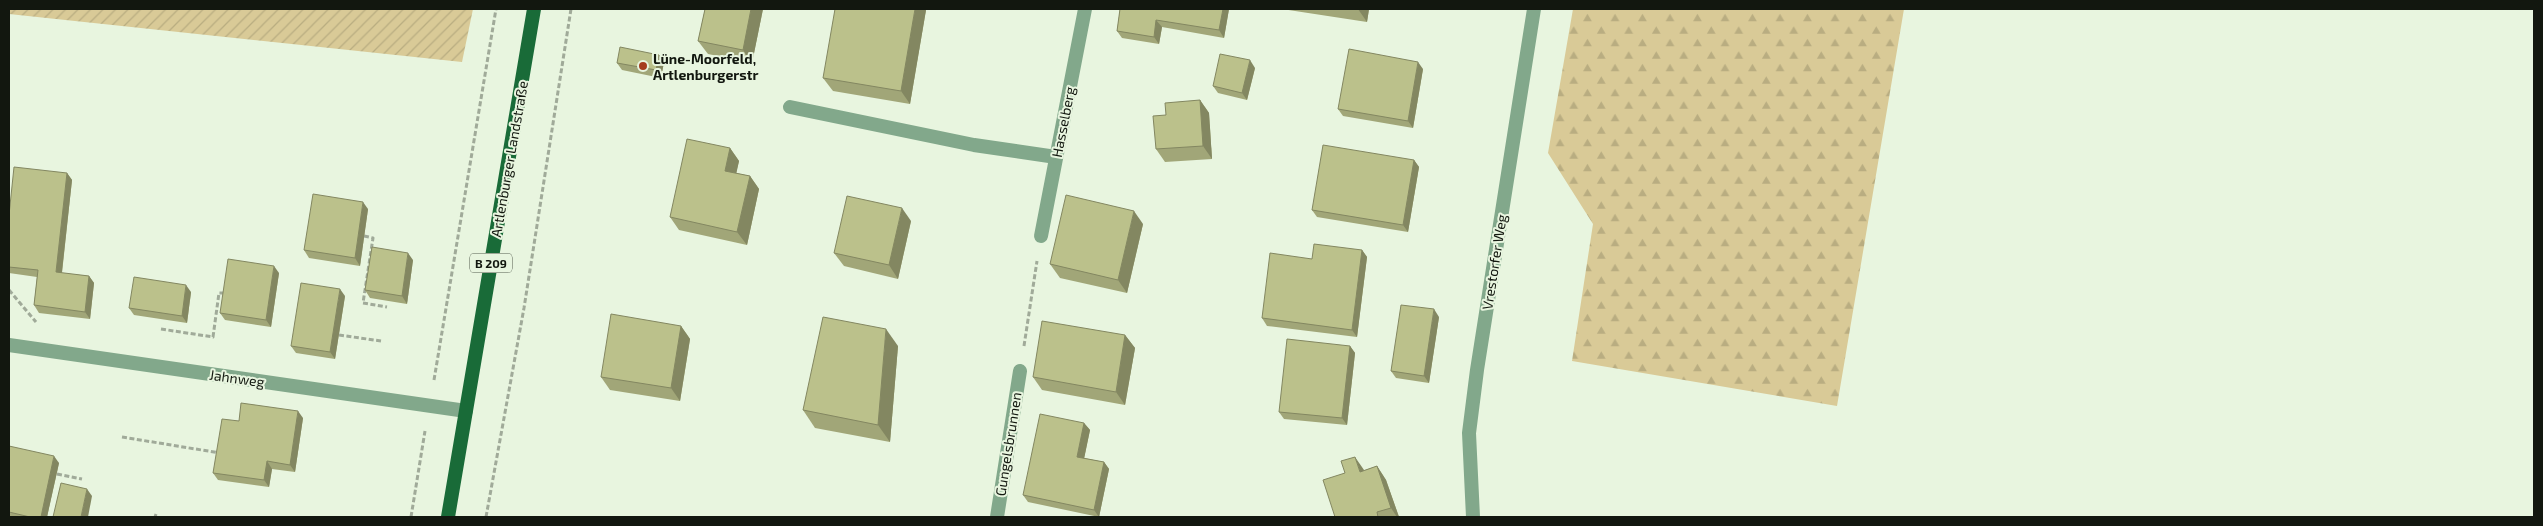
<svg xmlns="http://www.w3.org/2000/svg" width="2543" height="526" viewBox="0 0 2543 526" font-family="'Exo 2',sans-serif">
  <defs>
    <pattern id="forest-firs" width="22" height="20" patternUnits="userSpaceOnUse" patternTransform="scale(1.25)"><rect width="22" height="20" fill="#d9ca97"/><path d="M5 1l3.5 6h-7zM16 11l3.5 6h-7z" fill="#b9ad81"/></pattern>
    <pattern id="garden-furrows" width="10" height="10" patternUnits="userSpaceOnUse" patternTransform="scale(1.25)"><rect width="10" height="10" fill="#d9ca97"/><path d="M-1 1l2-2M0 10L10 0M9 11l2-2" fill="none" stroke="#b9ad81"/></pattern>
  </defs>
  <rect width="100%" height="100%" fill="#e8f5df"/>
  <path fill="url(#forest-firs)" d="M1573 9H1904L1837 406 1572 361 1593 224 1548 153Z"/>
  <path fill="url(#garden-furrows)" d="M9 9H473L462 62 9 14Z"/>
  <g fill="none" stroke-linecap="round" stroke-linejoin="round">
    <g stroke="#a0aa99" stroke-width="3" stroke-dasharray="5 2.5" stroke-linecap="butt">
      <path d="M364 236 373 238 363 303 387 307"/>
      <path d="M9 290 36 322"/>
      <path d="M161 329 213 337 219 293H226"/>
      <path d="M339 335 381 341"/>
      <path d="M1024 346 1037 261"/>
      <path d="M434 380 496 9"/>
      <path d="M122 437 220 453"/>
      <path d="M57 474 82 479"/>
      <path d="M155 517 156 514"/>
      <path d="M411 517 425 431"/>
      <path d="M486 517 524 308 571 9"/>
    </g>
    <path stroke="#82a88b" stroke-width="14" d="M790 107 974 145 1056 157"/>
    <g stroke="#82a88b" stroke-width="14">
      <path d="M1041 236 1085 9"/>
      <path d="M9 345 466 411"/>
      <path d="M997 517 1020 371"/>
      <path d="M1473 517 1469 433 1477 370 1534 9"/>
    </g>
    <path stroke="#196b38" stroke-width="14" d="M448 517 534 9"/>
  </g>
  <g fill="#a1a678">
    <path d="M705 9H763L752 63 708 54 698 41Z"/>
    <path d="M1120 9H1229L1224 38 1162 27 1159 44 1122 38 1117 31Z"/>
    <path d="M1282 9H1369L1367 22Z"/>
    <path d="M926 10 910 104 833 91 823 78Z"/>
    <path d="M659 55 664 62 661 78 622 70 617 63Z"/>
    <path d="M1255 68 1247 100 1218 93 1213 86Z"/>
    <path d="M1423 69 1413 128 1343 116 1338 109Z"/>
    <path d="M1200 100 1209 113 1212 159 1165 162 1156 149 1166 115Z"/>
    <path d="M730 148 739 161 736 173 750 176 759 189 747 245 679 230 670 217Z"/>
    <path d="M1414 160 1419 167 1408 232 1317 217 1312 210Z"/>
    <path d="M67 173 72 180 62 273 89 276 94 283 90 319 39 313 34 305 37 277 9 273V215Z"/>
    <path d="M368 209 360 266 309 258 304 250Z"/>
    <path d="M911 221 898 279 844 266 834 253Z"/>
    <path d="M1143 224 1127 293 1060 278 1050 264Z"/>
    <path d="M1362 250 1367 257 1357 337 1267 326 1262 318 1312 259Z"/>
    <path d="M413 260 407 304 370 298 365 290Z"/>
    <path d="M279 273 271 327 225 320 220 313Z"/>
    <path d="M191 292 187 323 134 315 129 308Z"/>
    <path d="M345 296 335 359 296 353 291 346Z"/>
    <path d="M1439 317 1429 383 1396 378 1391 371Z"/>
    <path d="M681 326 690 339 680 401 610 390 601 377Z"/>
    <path d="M1125 335 1135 348 1125 405 1042 390 1033 377Z"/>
    <path d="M898 346 890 442 815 428 803 410Z"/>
    <path d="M1350 346 1355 353 1347 425 1284 419 1279 412Z"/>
    <path d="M303 418 295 472 272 469 269 487 218 480 213 473 239 421Z"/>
    <path d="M1084 423 1090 430 1084 458 1104 462 1109 469 1099 517 1028 502 1023 495Z"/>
    <path d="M9 446 59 463 47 517H9Z"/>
    <path d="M1377 466 1386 480 1399 517H1335L1365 470Z"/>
  </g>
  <g fill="#838761">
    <path d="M751 9H763L752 63 743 50Z"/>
    <path d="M915 9H925L926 10 910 104 901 91Z"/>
    <path d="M1223 9H1229L1224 38 1219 30Z"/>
    <path d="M1358 9H1369L1367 22Z"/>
    <path d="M1156 20 1162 27 1159 44 1154 37Z"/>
    <path d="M659 55 664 62 661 78 656 70Z"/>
    <path d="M1250 60 1255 68 1247 100 1242 93Z"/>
    <path d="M1418 62 1423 69 1413 128 1408 121Z"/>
    <path d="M1200 100 1209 113 1212 159 1203 146Z"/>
    <path d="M730 148 739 161 734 184 725 171Z"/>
    <path d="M1414 160 1419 167 1408 232 1403 225Z"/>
    <path d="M67 173 72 180 61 280 56 272Z"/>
    <path d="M750 176 759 189 747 245 737 232Z"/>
    <path d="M363 202 368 209 360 266 355 258Z"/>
    <path d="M902 208 911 221 898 279 889 265Z"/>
    <path d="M1134 211 1143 224 1127 293 1118 280Z"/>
    <path d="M1362 250 1367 257 1357 337 1352 330Z"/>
    <path d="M408 253 413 260 407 304 402 296Z"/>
    <path d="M274 266 279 273 271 327 266 320Z"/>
    <path d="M89 276 94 283 90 319 85 312Z"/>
    <path d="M186 285 191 292 187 323 182 316Z"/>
    <path d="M340 289 345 296 335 359 330 352Z"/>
    <path d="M1434 309 1439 317 1429 383 1424 376Z"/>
    <path d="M681 326 690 339 680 401 671 388Z"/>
    <path d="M886 329 898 346 890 442 878 425Z"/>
    <path d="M1125 335 1135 348 1125 405 1116 392Z"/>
    <path d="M1350 346 1355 353 1347 425 1342 418Z"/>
    <path d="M298 411 303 418 295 472 290 465Z"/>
    <path d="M1084 423 1090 430 1083 464 1077 457Z"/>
    <path d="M54 456 59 463 47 517H41Z"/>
    <path d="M1355 457 1364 470 1370 485 1360 472Z"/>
    <path d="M267 461 272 469 269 487 264 480Z"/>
    <path d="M1104 462 1109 469 1099 517 1094 510Z"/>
    <path d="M1377 466 1386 480 1399 517H1397L1391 508Z"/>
    <path d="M87 489 92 496 88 517H81Z"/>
  </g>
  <g fill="#bbc18b" stroke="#838761">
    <path d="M705 9H751L743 50 698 41Z"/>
    <path d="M835 9H915L901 91 823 78Z"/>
    <path d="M1120 9H1223L1219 30 1156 20 1154 37 1117 31Z"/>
    <path d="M620 47 659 55 656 70 617 63Z"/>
    <path d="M1349 49 1418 62 1408 121 1338 109Z"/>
    <path d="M1220 54 1250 60 1242 93 1213 86Z"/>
    <path d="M1200 100 1203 146 1156 149 1153 116 1166 115 1165 103Z"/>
    <path d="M687 139 730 148 725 171 750 176 737 232 670 217Z"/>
    <path d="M1323 145 1414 160 1403 225 1312 210Z"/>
    <path d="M14 167 67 173 56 272 89 276 85 312 34 305 38 270 9 267V215Z"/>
    <path d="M313 194 363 202 355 258 304 250Z"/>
    <path d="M1066 195 1134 211 1118 280 1050 264Z"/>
    <path d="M847 196 902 208 889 265 834 253Z"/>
    <path d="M1314 244 1362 250 1352 330 1262 318 1270 253 1312 259Z"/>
    <path d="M372 247 408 253 402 296 365 290Z"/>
    <path d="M228 259 274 266 266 320 220 313Z"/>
    <path d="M134 277 186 285 182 316 129 308Z"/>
    <path d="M301 283 340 289 330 352 291 346Z"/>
    <path d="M1401 305 1434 309 1424 376 1391 371Z"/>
    <path d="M611 314 681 326 671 388 601 377Z"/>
    <path d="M823 317 886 329 878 425 803 410Z"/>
    <path d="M1042 321 1125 335 1116 392 1033 377Z"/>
    <path d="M1287 339 1350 346 1342 418 1279 412Z"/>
    <path d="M241 403 298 411 290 465 267 461 264 480 213 473 222 419 239 421Z"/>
    <path d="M1040 414 1084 423 1077 457 1104 462 1094 510 1023 495Z"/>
    <path d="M9 446 54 456 41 517H30L9 512Z"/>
    <path d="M1355 457 1360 472 1377 466 1391 508 1377 512 1378 517H1335L1323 480 1345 473 1341 461Z"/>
    <path d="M61 483 87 489 81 517H53Z"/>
  </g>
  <circle fill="#a53d1e" stroke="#e8f5df" stroke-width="2" cx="643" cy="66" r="5"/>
  <g text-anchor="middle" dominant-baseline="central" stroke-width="4" stroke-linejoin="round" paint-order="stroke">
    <rect fill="#e8f5df" stroke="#525a4d" stroke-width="1" x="470" y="253.5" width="42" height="19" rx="4"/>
    <g font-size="12" font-weight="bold" fill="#12170f">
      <text x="491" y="263">B 209</text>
    </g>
    <g font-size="14" font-weight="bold" fill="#12170f" stroke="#e8f5df" text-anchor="start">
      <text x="653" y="58">Lüne-Moorfeld,<tspan x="653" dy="16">Artlenburgerstr</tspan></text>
    </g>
    <g font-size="14" fill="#12170f" stroke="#e8f5df">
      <text transform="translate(1063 122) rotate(-79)">Hasselberg</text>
      <text transform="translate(509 159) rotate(-80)">Artlenburger Landstraße</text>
      <text transform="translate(1494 262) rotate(-81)">Vrestorfer Weg</text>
      <text transform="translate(237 378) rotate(8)">Jahnweg</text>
      <text transform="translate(1008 444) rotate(-81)">Gungelsbrunnen</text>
    </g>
  </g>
  <rect width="2543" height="526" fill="none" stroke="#12170f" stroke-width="20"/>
</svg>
